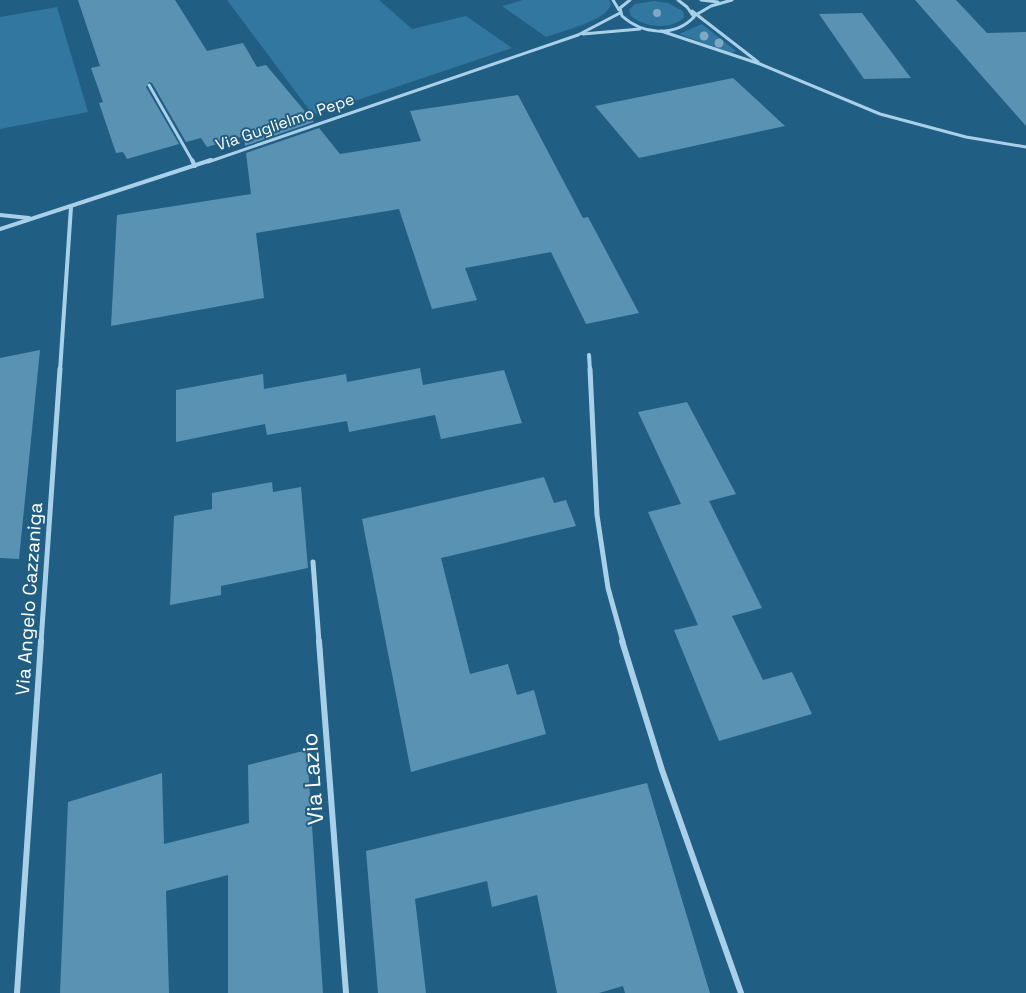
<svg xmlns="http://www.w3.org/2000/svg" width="1026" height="993" viewBox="0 0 1026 993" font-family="'Space Grotesk',sans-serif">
  <rect width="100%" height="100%" fill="#215e83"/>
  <g fill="#31779f">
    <path d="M227 0H379L412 29 466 16 512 48 313 115Z"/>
    <path d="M523 0H609L611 4C607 21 562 31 546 37L502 6Z"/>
    <path d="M654 1 668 3 683 11 684 17C672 31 643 27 631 16L629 10 635 4Z"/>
    <path d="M57 7 88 112 0 129V17Z"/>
    <path d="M702 24 736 51 731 53 679 34Z"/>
  </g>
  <g fill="#5a92b3">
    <path d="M78 0H175L207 51 243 43 257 67 266 65 314 122 245 146 244 136 207 147 201 138 186 142 152 83 149 82 146 87 179 144 127 159 123 152 116 153 99 103 103 102 91 68 100 66Z"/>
    <path d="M915 0H956L987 33 1026 32V126Z"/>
    <path d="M862 13 911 78 864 79 819 14Z"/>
    <path d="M733 78 785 126 639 158 595 106Z"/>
    <path d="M518 95 583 218 588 217 639 313 586 324 551 252 465 268 477 300 432 309 399 209 256 233 264 298 111 326 117 215 251 194 246 153 319 128 340 154 421 141 410 111Z"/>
    <path d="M40 350 19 559 0 558V358Z"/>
    <path d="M420 368 423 385 504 370 522 423 441 439 435 415 349 432 347 421 267 435 265 424 176 442V390L263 374 264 389 346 374 347 382Z"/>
    <path d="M687 402 736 494 709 501 762 608 732 616 763 680 792 672 812 714 719 741 674 630 698 625 648 512 681 504 638 412Z"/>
    <path d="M544 477 554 503 566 500 576 526 441 558 470 674 508 664 517 695 534 690 546 734 411 772 362 519Z"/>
    <path d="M272 482 273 492 301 487 308 568 221 586V595L170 605 174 516 212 509V493Z"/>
    <path d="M307 750 323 993H228V875L166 891 169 993H60L68 802 162 773 164 844 249 823 248 765Z"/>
    <path d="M647 783 710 993H625L623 986 599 993H557L537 895 492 907 487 881 415 899 426 993H378L366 851Z"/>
  </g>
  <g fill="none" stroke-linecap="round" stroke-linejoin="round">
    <g stroke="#a8d1e9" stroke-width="3">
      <path d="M613 0 619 10"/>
      <path d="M630 0 620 8 622 16C642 34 674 38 694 17L687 7 678 0"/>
      <path d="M701 0 718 2"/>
      <path d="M692 11 758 62"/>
      <path d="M694 16 711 6 732 0"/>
      <path d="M661 31 760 64 880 114 966 137 1026 147"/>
      <path d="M583 34 640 29"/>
      <path d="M149 85 193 162"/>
      <path d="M208 162 578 35 620 13"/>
    </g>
    <g stroke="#a8d1e9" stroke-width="4">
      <path d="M192 160 195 166"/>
      <path d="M0 215 29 218"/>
      <path d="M0 229 211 160"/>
      <path d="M589 355 590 371"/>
      <path d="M60 371 71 207"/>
    </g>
    <g stroke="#a8d1e9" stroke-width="5">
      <path d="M590 369 597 515 608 588 623 642"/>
      <path d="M313 562 319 642"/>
      <path d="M41 642 60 369"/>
    </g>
    <g stroke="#a8d1e9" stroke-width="6">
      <path d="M319 641 346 993"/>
      <path d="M622 641 662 770 741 993"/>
      <path d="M17 993 41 641"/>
    </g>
  </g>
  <g fill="#7fa9c2">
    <circle cx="657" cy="13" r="4"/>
    <circle cx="704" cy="36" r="4.5"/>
    <circle cx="719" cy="43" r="4.5"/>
  </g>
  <g text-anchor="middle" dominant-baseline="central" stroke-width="4" stroke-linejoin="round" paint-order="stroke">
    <g font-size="16" fill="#fff" stroke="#215e83">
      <text transform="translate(285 122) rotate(-19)">Via Guglielmo Pepe</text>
    </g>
    <g font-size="19" fill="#fff" stroke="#215e83">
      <text transform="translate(29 599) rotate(-86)">Via Angelo Cazzaniga</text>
    </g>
    <g font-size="22" fill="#fff" stroke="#215e83">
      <text transform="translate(312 779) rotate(-94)">Via Lazio</text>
    </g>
  </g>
</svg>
